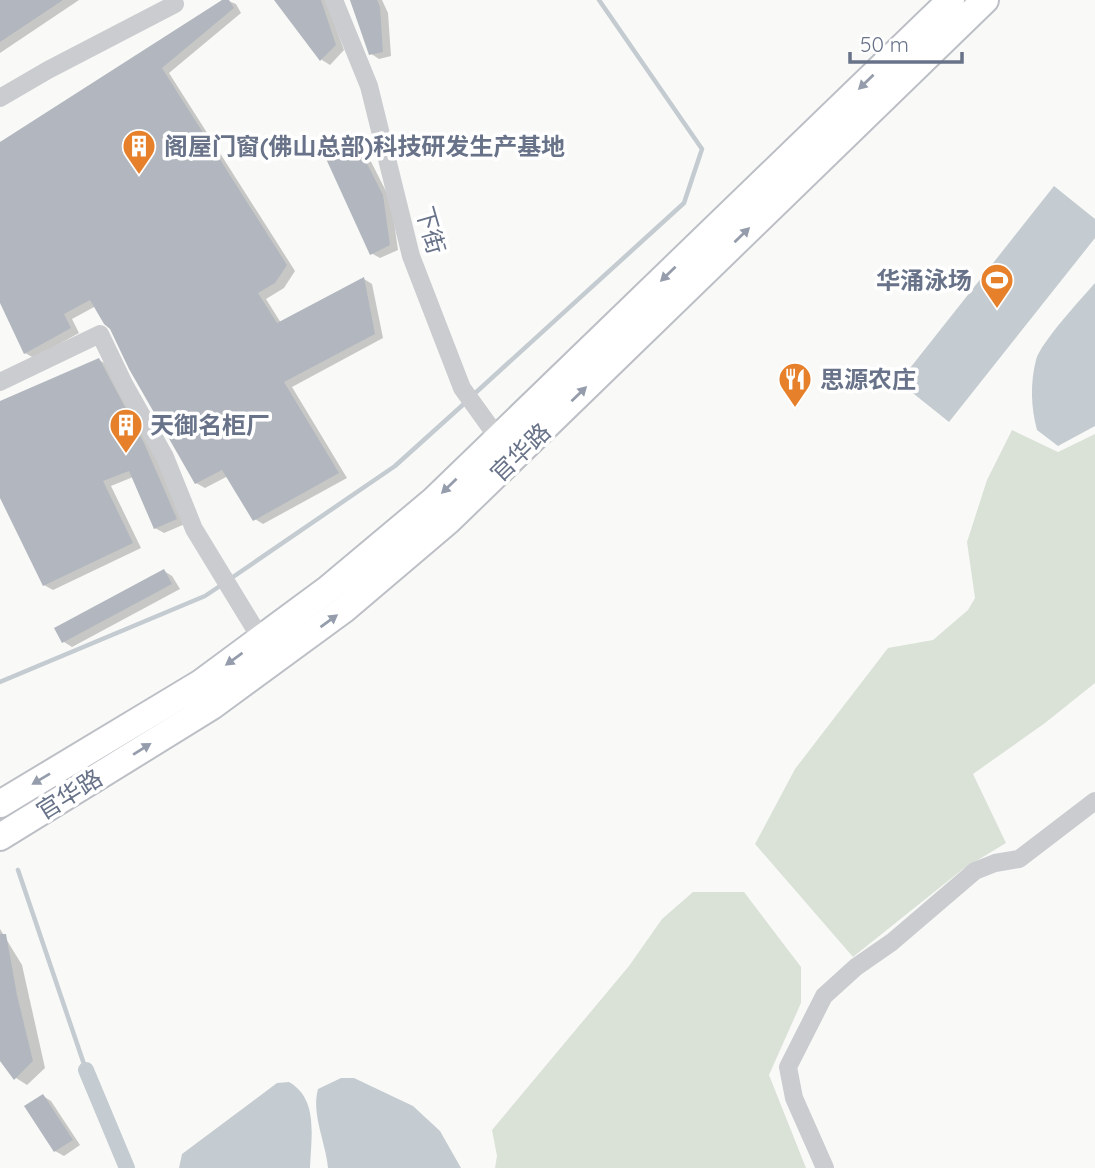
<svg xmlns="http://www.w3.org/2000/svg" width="1095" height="1168" viewBox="0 0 1095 1168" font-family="Quicksand,'Noto Sans SC',sans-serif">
  <rect width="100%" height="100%" fill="#f9faf7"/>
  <g fill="#dae2d8">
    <path d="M1012 430 1058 452 1095 434V683L1045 723 973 774 1006 843 963 869 853 957 755 844 795 769 888 648 933 640 968 610 975 598 967 542 987 480Z"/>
    <path d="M693 892H744L801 967V1003L769 1075 806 1168H495L497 1156 492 1130 629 966 662 919Z"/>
  </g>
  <g fill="#c4cbd1">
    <path d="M1054 186 1095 219V238L949 422 899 382Z"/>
    <path d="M1095 283V426L1058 446 1037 430C1031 408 1030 383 1036 360 1041 342 1081 299 1095 283Z"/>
    <path d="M341 1078H354L413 1106 440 1131 461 1168H328C326 1143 311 1114 318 1089Z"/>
    <path d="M289 1082C319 1099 311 1138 310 1168H179L182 1154 277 1083Z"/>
  </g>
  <g fill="#0003">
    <path d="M0 0H79L0 53Z"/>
    <path d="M226 0 236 4 241 13 169 73 295 271 284 288 266 299 281 323 364 279 372 284 383 338 292 387 347 478 263 524 255 519 228 476 205 488 196 483 112 328 96 306 72 319 79 333 34 358 25 353 0 299V141L1 143Z"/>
    <path d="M277 0H326L344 50 330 65 322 60Z"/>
    <path d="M350 0H382L388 13 391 56 379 59 370 53Z"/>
    <path d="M351 135 360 140 391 201 398 250 380 258 371 253Z"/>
    <path d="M99 360 108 365 153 450 185 524 164 533 155 528 133 477 111 486 141 548 53 590 44 585 0 494V403Z"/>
    <path d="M164 571 172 576 180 589 72 647 64 642 57 629Z"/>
    <path d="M0 929 22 965 45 1068 27 1085 16 1078 0 1058Z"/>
    <path d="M43 1096 51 1101 80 1145 64 1156 55 1151Z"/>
  </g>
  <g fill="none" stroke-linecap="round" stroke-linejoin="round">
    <g stroke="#c4cbd1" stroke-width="4.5">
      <path d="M472 396 684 203 702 149 599 0"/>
      <path d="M230 579 395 466 466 402"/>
      <path d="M0 682 205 596 223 584"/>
      <path d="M18 870 86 1070"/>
    </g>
    <path stroke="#c4cbd1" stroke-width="16" d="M86 1070 127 1168"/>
  </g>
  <g fill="#b2b7bf">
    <path d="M0 0H63L0 42Z"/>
    <path d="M222 0H229L234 8 162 68 287 265 275 283 258 293 277 323 364 277 375 334 284 382 339 473 253 521 222 470 195 484 129 369 110 329 104 324 90 300 64 314 71 328 24 354 0 303V142Z"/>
    <path d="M274 0H321L336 45 320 61Z"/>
    <path d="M350 0H377L380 7 383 52 369 55Z"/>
    <path d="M351 132 383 195 390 245 370 255 322 150Z"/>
    <path d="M99 358 144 443 177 519 154 529 129 471 103 481 133 543 43 586 0 498V401Z"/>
    <path d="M164 569 172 584 62 643 54 628Z"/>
    <path d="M0 934H6L17 995 33 1061 14 1080 0 1061Z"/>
    <path d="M43 1094 73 1140 54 1152 24 1106Z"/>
  </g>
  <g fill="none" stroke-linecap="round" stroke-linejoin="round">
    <defs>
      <g id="secondary">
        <path d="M0 804 201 683 328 589 433 501 951 0"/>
        <path d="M0 837 212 706 343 610 449 520 985 0"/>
      </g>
    </defs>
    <use href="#secondary" stroke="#bcbfc5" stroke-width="30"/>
    <g stroke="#caccd0" stroke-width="18">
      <path d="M334 0 369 86 411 256 462 388 503 445"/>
      <path d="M0 98 48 70 175 4"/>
      <path d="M0 382 100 334 124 384 165 457 194 529 261 639"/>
      <path d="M825 1168 794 1098 788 1067 824 996 856 967 892 942 975 871 995 863 1019 859 1095 801"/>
    </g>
    <use href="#secondary" stroke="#fff" stroke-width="26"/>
  </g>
  <defs><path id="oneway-solid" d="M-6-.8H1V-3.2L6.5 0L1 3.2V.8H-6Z" transform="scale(1.75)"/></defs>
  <g fill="#959dac">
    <use href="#oneway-solid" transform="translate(866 82) rotate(136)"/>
    <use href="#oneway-solid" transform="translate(742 235) rotate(-44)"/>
    <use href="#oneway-solid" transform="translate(668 274) rotate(136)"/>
    <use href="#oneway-solid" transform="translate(579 394) rotate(-44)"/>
    <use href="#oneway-solid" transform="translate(449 486) rotate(136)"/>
    <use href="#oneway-solid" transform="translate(329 621) rotate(-36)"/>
    <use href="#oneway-solid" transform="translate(234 659) rotate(144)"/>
    <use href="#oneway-solid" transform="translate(142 749) rotate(-32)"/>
    <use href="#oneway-solid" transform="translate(41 779) rotate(149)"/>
  </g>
  <defs>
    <symbol id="building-pin" viewBox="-11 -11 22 30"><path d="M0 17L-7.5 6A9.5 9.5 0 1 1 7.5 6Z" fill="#e6802b" stroke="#fff"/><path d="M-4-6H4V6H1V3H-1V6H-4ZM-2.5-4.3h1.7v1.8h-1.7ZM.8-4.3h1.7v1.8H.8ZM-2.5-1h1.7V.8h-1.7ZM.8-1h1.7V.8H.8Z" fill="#fff"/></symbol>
    <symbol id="stadium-pin" viewBox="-11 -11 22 30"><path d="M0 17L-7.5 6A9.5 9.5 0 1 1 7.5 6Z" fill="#e6802b" stroke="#fff"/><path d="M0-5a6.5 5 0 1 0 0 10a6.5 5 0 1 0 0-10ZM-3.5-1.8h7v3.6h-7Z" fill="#fff"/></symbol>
    <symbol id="restaurant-pin" viewBox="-11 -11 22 30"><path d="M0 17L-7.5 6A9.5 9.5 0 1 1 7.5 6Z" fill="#e6802b" stroke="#fff"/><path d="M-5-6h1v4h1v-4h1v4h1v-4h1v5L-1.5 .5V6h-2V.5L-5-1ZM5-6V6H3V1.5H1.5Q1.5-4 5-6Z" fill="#fff"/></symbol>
  </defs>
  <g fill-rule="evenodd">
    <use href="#building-pin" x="120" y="127" width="38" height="52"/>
    <use href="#stadium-pin" x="978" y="261" width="38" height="52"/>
    <use href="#restaurant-pin" x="776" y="360" width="38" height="52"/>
    <use href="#building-pin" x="107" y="406" width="38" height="52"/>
  </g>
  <g text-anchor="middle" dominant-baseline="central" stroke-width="7" stroke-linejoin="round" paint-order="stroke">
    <g font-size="24" font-weight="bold" fill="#687389" stroke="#fff" text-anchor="start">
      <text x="164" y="146">阁屋门窗(佛山总部)科技研发生产基地</text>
      <text x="972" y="280" text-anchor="end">华涌泳场</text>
      <text x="820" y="379">思源农庄</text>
      <text x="150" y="425">天御名柜厂</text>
    </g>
    <g font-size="24" fill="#687389" stroke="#fff">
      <text transform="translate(431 230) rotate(74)">下街</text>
      <text transform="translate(520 452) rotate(-44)">官华路</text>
      <text transform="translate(69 794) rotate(-32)">官华路</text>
    </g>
  </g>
  <path d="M850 52v10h112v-10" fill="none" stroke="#687389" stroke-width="3.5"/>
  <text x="860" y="52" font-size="21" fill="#687389" stroke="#ffffff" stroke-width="5" paint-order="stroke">50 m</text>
</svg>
